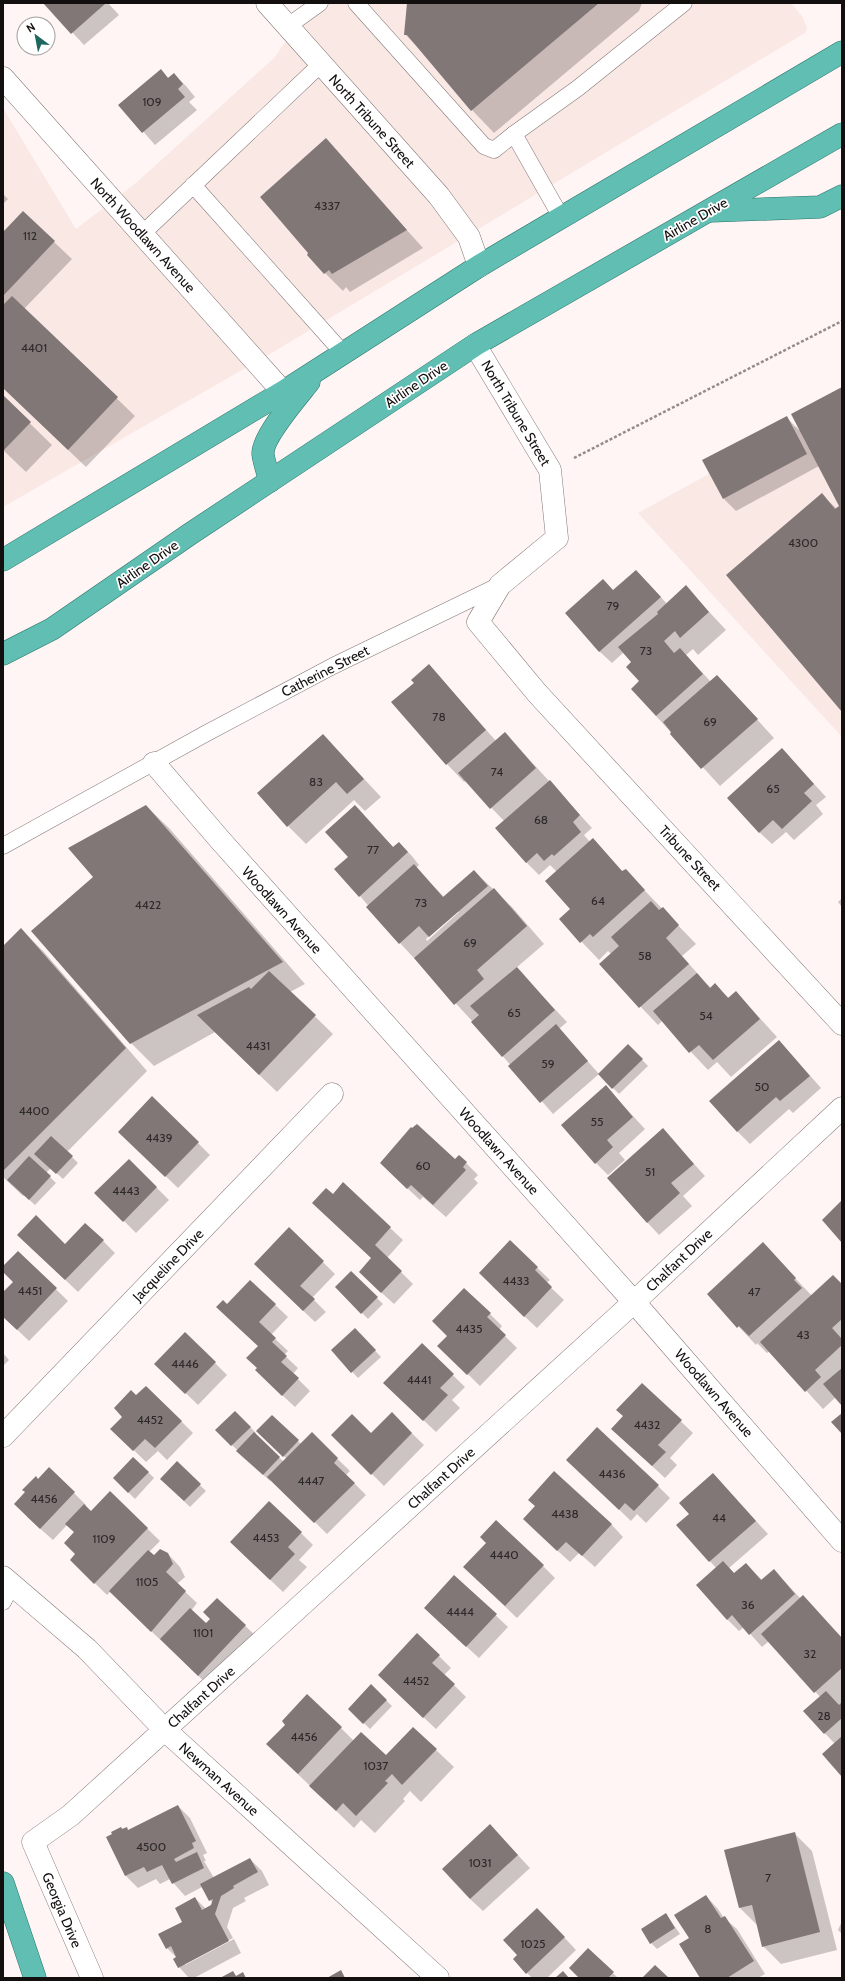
<svg xmlns="http://www.w3.org/2000/svg" width="845" height="1981" viewBox="0 0 845 1981" font-family="Cabin,sans-serif">
  <rect width="100%" height="100%" fill="#fff5f4"/>
  <g fill="#fae8e5">
    <path d="M313 3H791L802 16 807 28 806 32 795 39 275 351 3 507V108L76 229 137 182 274 58Z"/>
    <path d="M842 401V737L638 513Z"/>
  </g>
  <g fill="#0003" fill-rule="evenodd">
    <path d="M45 3H108L119 15 84 45Z"/>
    <path d="M408 3H642L639 11 494 133 472 110 421 51 405 34Z"/>
    <path d="M161 71 168 78 174 74 186 86 195 97 189 102 197 110 155 145 120 105Z"/>
    <path d="M326 140 423 248 350 292 346 287 343 291 325 273Z"/>
    <path d="M3 194 8 199 3 204Z"/>
    <path d="M3 233 54 242 72 259 24 309 135 416 86 467 3 388Z"/>
    <path d="M842 389V710L822 495 837 509 841 506 819 466 736 511 724 499 786 417 799 430Z"/>
    <path d="M3 397 52 445 26 472 3 450Z"/>
    <path d="M648 583 667 604 686 587 726 630 698 655 693 649 686 655 711 682 717 676 774 738 720 786 656 716 632 662 624 652 612 663 599 651 613 591Z"/>
    <path d="M429 665 496 741 505 733 517 746 592 828 584 835 590 842 593 840 623 872 625 870 696 944 682 956 705 982 711 988 715 985 729 998 736 992 777 1037 731 1077 717 1062 708 1070 662 1021 658 1025 600 964 611 954 608 951 599 960 560 919 571 910 557 872 550 865 539 875 527 863 496 828 504 821 466 781 464 782 447 764 392 702 415 683Z"/>
    <path d="M323 735 381 797 365 811 354 800 306 844 288 826Z"/>
    <path d="M794 762 826 797 816 805 823 814 794 840 786 832 772 844 759 832Z"/>
    <path d="M146 806 169 828 305 984 290 992 333 1034 277 1092 215 1032 154 1066 131 1043Z"/>
    <path d="M355 806 393 847 399 843 411 855 419 865 416 868 444 897 474 871 512 907 544 944 516 968 567 1022 559 1029 599 1074 628 1045 648 1066 619 1094 599 1074 553 1114 473 1022 400 943 360 896 349 857ZM458 911 459 912 427 941 426 939Z"/>
    <path d="M842 898V907L838 902Z"/>
    <path d="M21 929 44 952 147 1071 67 1152 78 1163 63 1179 51 1168 46 1173 56 1183 35 1205 24 1195 23 1196 3 1177V948Z"/>
    <path d="M791 1054 821 1088 793 1113 789 1109 750 1144 737 1131Z"/>
    <path d="M606 1087 645 1129 619 1153 625 1160 608 1175 596 1163Z"/>
    <path d="M663 1130 705 1176 683 1196 692 1206 659 1235 647 1222Z"/>
    <path d="M198 1143 210 1155 178 1188 132 1144Z"/>
    <path d="M459 1156 478 1175 474 1179 478 1183 446 1217 423 1197 420 1200 393 1175 455 1160Z"/>
    <path d="M129 1160 169 1200 136 1233 96 1193Z"/>
    <path d="M343 1184 403 1240 387 1258 413 1284 394 1304 372 1284V1259L333 1195Z"/>
    <path d="M289 1229 335 1274 312 1298 326 1312 315 1322 267 1276Z"/>
    <path d="M103 1241 115 1253 78 1292 31 1247Z"/>
    <path d="M510 1242 550 1280 546 1283 564 1300 537 1328 492 1286Z"/>
    <path d="M763 1244 812 1296 842 1285V1404L836 1397 823 1409 770 1351 767 1353 757 1343 756 1345 708 1294Z"/>
    <path d="M18 1252 68 1301 29 1341 3 1316V1294L14 1282 3 1270V1268Z"/>
    <path d="M351 1273 383 1304 368 1319 336 1287Z"/>
    <path d="M250 1281 288 1317 271 1335 288 1351 284 1355 298 1368 293 1374 310 1391 295 1407 269 1383 258 1368 259 1347 217 1307 227 1305Z"/>
    <path d="M490 1314 502 1326 499 1330 517 1348 480 1386 439 1346Z"/>
    <path d="M185 1333 227 1375 198 1405 156 1364Z"/>
    <path d="M361 1335 381 1357 358 1378 332 1350Z"/>
    <path d="M422 1345 465 1387 452 1400 460 1408 436 1432 397 1395Z"/>
    <path d="M3 1353 9 1360 3 1366Z"/>
    <path d="M642 1384 693 1433 670 1458 677 1465 665 1478 625 1441 624 1416Z"/>
    <path d="M136 1397 181 1421 193 1433 167 1460 158 1451 146 1462 112 1429 123 1417Z"/>
    <path d="M235 1412 256 1433 255 1435 284 1462 287 1459 258 1431 272 1416 301 1444 312 1434 350 1471 346 1475 366 1495 327 1534 271 1479 270 1481 216 1430Z"/>
    <path d="M392 1414 424 1445 384 1486 333 1435 371 1434Z"/>
    <path d="M134 1458 154 1478 135 1499 114 1478Z"/>
    <path d="M177 1463 206 1491 190 1507 161 1479Z"/>
    <path d="M49 1468 86 1505 85 1507 91 1512 110 1492 160 1541 149 1552 154 1557 168 1554 180 1567 185 1577 177 1584 197 1603 191 1611 206 1624 212 1619 217 1599 258 1638 210 1687 110 1592 107 1595 71 1560 77 1555 75 1533 67 1525 53 1540 27 1517 38 1480Z"/>
    <path d="M580 1472 658 1486 670 1498 646 1523 637 1514 631 1521Z"/>
    <path d="M713 1474 768 1534 729 1568 735 1574 746 1564 762 1580 774 1570 801 1599 803 1597 842 1638V1775L835 1744 804 1711 821 1698 769 1641 762 1647 744 1627 739 1631 727 1619 716 1568 678 1525 690 1514Z"/>
    <path d="M536 1507 611 1524 623 1537 595 1567 579 1553 570 1562 537 1532Z"/>
    <path d="M301 1533 313 1545 299 1560 307 1567 283 1592 243 1554Z"/>
    <path d="M487 1543 543 1566 555 1578 517 1618 476 1579Z"/>
    <path d="M454 1576 508 1627 479 1658 437 1620Z"/>
    <path d="M439 1656 451 1668 444 1675 466 1697 436 1729 391 1687Z"/>
    <path d="M371 1686 392 1706 370 1729 349 1709Z"/>
    <path d="M341 1728 354 1741 386 1756 436 1750 454 1767 421 1802 410 1791 403 1799 405 1801 375 1833 361 1820 354 1828 280 1757Z"/>
    <path d="M178 1806 190 1818 207 1853 203 1855 206 1861H204L214 1878 250 1859 262 1871 269 1885 244 1898 246 1901 233 1908 227 1927 233 1938 185 1963V1965L234 1939 241 1953 194 1978H189L179 1967 177 1958 167 1948 184 1922 195 1898 206 1909 213 1904 202 1887 185 1896 170 1879 160 1884 156 1879 138 1888 126 1876 107 1838 121 1828 128 1831Z"/>
    <path d="M794 1833 812 1851 837 1950 781 1964 763 1946 758 1926 740 1908 725 1850Z"/>
    <path d="M502 1838 530 1868 483 1911 470 1899Z"/>
    <path d="M706 1896 718 1909 724 1918 737 1929 765 1974 758 1978H701L691 1938Z"/>
    <path d="M666 1914 680 1934 657 1949 651 1943Z"/>
    <path d="M549 1921 576 1950 547 1978H532L514 1959Z"/>
    <path d="M842 1921V1934L838 1930Z"/>
    <path d="M588 1949 618 1978H580Z"/>
  </g>
  <g fill="#807776">
    <path d="M43 3H106L71 34Z"/>
    <path d="M407 3H599L471 111 407 35H404Z"/>
    <path d="M161 69 168 78 174 73 183 84 178 89 185 97 142 133 118 105Z"/>
    <path d="M326 138 407 230 332 274 329 270 324 274 307 255 308 253 260 197Z"/>
    <path d="M23 211 55 241 3 296V232Z"/>
    <path d="M12 296 118 397 68 450 3 388V305Z"/>
    <path d="M842 387V712L726 575 822 493 835 509 839 506 791 414Z"/>
    <path d="M3 395 31 422 3 451Z"/>
    <path d="M787 416 807 454 723 499 702 460Z"/>
    <path d="M636 570 661 597 599 652 565 613 603 579 613 590Z"/>
    <path d="M686 585 709 612 680 638 675 631 664 641 674 653 680 648 703 674 656 716 631 689 639 681 626 667 631 662 618 647 658 614 657 612Z"/>
    <path d="M429 664 486 730 446 765 391 702 414 683 411 680Z"/>
    <path d="M717 675 758 719 701 769 670 734 671 732 663 722Z"/>
    <path d="M505 732 536 768 490 809 458 773Z"/>
    <path d="M323 734 364 779 347 794 336 782 287 827 257 793Z"/>
    <path d="M782 748 814 784 804 793 812 801 782 829 773 820 759 833 727 798Z"/>
    <path d="M550 780 580 815 573 822 581 832 554 856 552 854 544 861 537 853 526 863 495 828Z"/>
    <path d="M146 805 283 962 130 1044 31 931 93 877 68 848Z"/>
    <path d="M355 805 393 847 399 842 408 852 359 897 334 869 348 857 325 832Z"/>
    <path d="M593 838 622 871 626 869 645 890 593 937 590 934 580 943 559 919 570 909 545 881Z"/>
    <path d="M414 864 443 897 474 870 488 886 429 937 419 926 399 944 366 907Z"/>
    <path d="M494 888 527 926 477 970 484 979 454 1005 414 958Z"/>
    <path d="M651 901 659 910 663 907 679 925 666 938 689 964 639 1008 599 964 619 946 611 937Z"/>
    <path d="M21 928 126 1048 3 1171V946Z"/>
    <path d="M517 967 555 1010 502 1057 471 1022 479 1015 470 1006Z"/>
    <path d="M269 971 316 1015 259 1075 197 1015 249 987 251 989Z"/>
    <path d="M697 973 710 988 715 983 728 998 736 991 760 1019 713 1060 699 1045 689 1053 653 1011Z"/>
    <path d="M556 1024 588 1061 540 1103 508 1066Z"/>
    <path d="M779 1040 810 1076 780 1101 776 1097 737 1132 709 1101Z"/>
    <path d="M628 1044 643 1059 612 1089 598 1074Z"/>
    <path d="M606 1085 633 1117 607 1140 613 1147 595 1164 561 1125Z"/>
    <path d="M152 1096 199 1142 165 1177 118 1132Z"/>
    <path d="M417 1124 455 1159 459 1155 467 1162 463 1167 466 1170 433 1205 411 1185 407 1189 380 1163 411 1127 412 1128Z"/>
    <path d="M663 1128 694 1164 671 1183 680 1193 647 1223 607 1178Z"/>
    <path d="M51 1136 73 1156 56 1174 34 1154Z"/>
    <path d="M29 1156 51 1176 29 1200 7 1180Z"/>
    <path d="M129 1159 157 1187 123 1222 94 1193Z"/>
    <path d="M343 1182 391 1227 375 1245 402 1271 381 1293 359 1272 371 1258 312 1203 326 1188 333 1194Z"/>
    <path d="M842 1200V1243L822 1220Z"/>
    <path d="M36 1215 65 1244 85 1223 104 1240 65 1280 17 1235Z"/>
    <path d="M289 1227 324 1261 300 1286 315 1299 303 1311 254 1264Z"/>
    <path d="M510 1240 538 1267 535 1270 552 1287 524 1317 479 1273Z"/>
    <path d="M763 1242 796 1278 794 1280 802 1288 749 1336 739 1326 737 1328 707 1294Z"/>
    <path d="M18 1251 57 1288 17 1330 3 1317V1292L13 1282 3 1272V1266Z"/>
    <path d="M351 1271 378 1297 361 1314 335 1287Z"/>
    <path d="M833 1275 842 1284V1319L832 1328 842 1339V1345L815 1370 821 1377 805 1392 760 1342Z"/>
    <path d="M250 1280 276 1304 259 1322 276 1338 272 1342 287 1356 281 1362 299 1378 282 1396 255 1370 257 1368 246 1358 258 1346 216 1307 223 1300 227 1304Z"/>
    <path d="M464 1288 491 1313 487 1317 506 1335 467 1375 437 1346 447 1336 432 1321Z"/>
    <path d="M355 1328 376 1350 351 1373 331 1350Z"/>
    <path d="M185 1332 216 1362 185 1394 154 1364Z"/>
    <path d="M422 1343 454 1374 440 1388 448 1395 423 1421 383 1383Z"/>
    <path d="M842 1368V1406L823 1384Z"/>
    <path d="M642 1383 682 1420 658 1445 666 1452 652 1466 611 1429 623 1416 616 1410Z"/>
    <path d="M146 1386 182 1421 155 1448 145 1439 133 1451 110 1429 122 1417 114 1408 131 1390 136 1395Z"/>
    <path d="M235 1411 251 1427 231 1446 215 1430Z"/>
    <path d="M392 1412 412 1433 371 1475 331 1435 352 1414 371 1433Z"/>
    <path d="M842 1413V1434L831 1422Z"/>
    <path d="M272 1415 299 1440 283 1457 256 1431Z"/>
    <path d="M597 1427 659 1485 634 1511 625 1503 619 1510 566 1460Z"/>
    <path d="M254 1432 280 1457 263 1475 236 1451Z"/>
    <path d="M312 1432 338 1458 334 1463 355 1483 314 1523 267 1477Z"/>
    <path d="M133 1457 149 1472 128 1493 113 1478Z"/>
    <path d="M177 1461 201 1484 184 1501 160 1479Z"/>
    <path d="M49 1467 75 1492 40 1529 14 1504 25 1492 22 1490 36 1476 38 1479Z"/>
    <path d="M554 1471 612 1524 582 1556 566 1542 557 1551 523 1519 535 1506 528 1500Z"/>
    <path d="M713 1473 756 1521 709 1562 676 1525 689 1514 679 1503Z"/>
    <path d="M110 1491 148 1528 94 1584 70 1560 75 1554 64 1543 74 1532 65 1524 84 1504 91 1511Z"/>
    <path d="M269 1501 302 1532 288 1547 295 1554 270 1580 230 1542Z"/>
    <path d="M496 1520 544 1565 505 1606 463 1567 486 1543 480 1537Z"/>
    <path d="M160 1549 168 1553 173 1564 166 1572 186 1591 151 1632 109 1591 148 1550 154 1555Z"/>
    <path d="M723 1561 734 1573 746 1563 761 1580 774 1569 795 1594 749 1635 732 1615 727 1620 696 1585Z"/>
    <path d="M454 1575 497 1614 466 1647 424 1608Z"/>
    <path d="M803 1595 842 1638V1668L814 1693 761 1634Z"/>
    <path d="M217 1598 246 1625 198 1676 160 1639 190 1608 206 1623 210 1619 203 1612Z"/>
    <path d="M417 1633 440 1655 432 1663 455 1684 423 1718 378 1675Z"/>
    <path d="M371 1684 387 1700 363 1724 348 1709Z"/>
    <path d="M826 1691 839 1705 842 1702V1718L824 1734 803 1711Z"/>
    <path d="M307 1694 342 1727 298 1774 266 1744 285 1725 282 1721Z"/>
    <path d="M413 1727 437 1749 402 1785 392 1774 385 1781 388 1783 356 1816 343 1803 336 1811 309 1786 361 1732 386 1755Z"/>
    <path d="M842 1736V1777L822 1754Z"/>
    <path d="M178 1805 196 1841 192 1843 194 1848 174 1859 176 1862 197 1852 204 1868 172 1884 162 1865 147 1872 144 1867 125 1876 106 1837 112 1834 111 1832 121 1827 122 1829 127 1827 128 1830Z"/>
    <path d="M490 1824 518 1855 470 1899 442 1869Z"/>
    <path d="M795 1832 820 1932 762 1947 752 1905 739 1908 724 1850Z"/>
    <path d="M250 1858 258 1872 233 1886 234 1888 221 1896 215 1914 229 1941 178 1968 173 1959 176 1957 171 1946 166 1949 158 1934 182 1922 175 1908 195 1897 202 1910 211 1905 213 1899 209 1901 200 1884Z"/>
    <path d="M706 1895 721 1918 725 1916 754 1961 727 1978H700L679 1944 689 1938 674 1915Z"/>
    <path d="M537 1908 565 1937 526 1974 513 1959 517 1955 503 1940Z"/>
    <path d="M666 1913 675 1928 650 1944 641 1929Z"/>
    <path d="M588 1948 614 1972 608 1978H579L569 1968Z"/>
    <path d="M655 1965 669 1978H642Z"/>
    <path d="M341 1970 345 1978H327Z"/>
    <path d="M233 1971 236 1976 243 1972 246 1978H220Z"/>
    <path d="M563 1971 569 1978H555Z"/>
  </g>
  <g fill="none" stroke-linecap="round" stroke-linejoin="round">
    <defs>
      <g id="service">
        <path d="M356 3 484 146 494 150 514 134 561 217"/>
        <path d="M288 26 320 3"/>
        <path d="M514 134 578 88 684 3"/>
        <path d="M193 185 343 353"/>
        <path d="M142 234 321 64"/>
        <path d="M3 846 205 734 333 666 500 585"/>
        <path d="M3 1602 12 1585"/>
      </g>
      <g id="minor">
        <path d="M267 3 439 196 469 237 479 266"/>
        <path d="M3 78 283 392"/>
        <path d="M475 345 550 470 557 538 500 585 478 622 537 693 842 1024"/>
        <path d="M154 763 221 841 634 1302 842 1541"/>
        <path d="M3 1436 332 1094"/>
        <path d="M3 1577 87 1649 165 1730 438 1978"/>
        <path d="M92 1978 33 1842 71 1815 634 1302 842 1108"/>
      </g>
      <g id="trunk">
        <path d="M711 211 820 207 842 196"/>
        <path d="M270 481C268 473 264 463 263 454 262 437 298 396 309 382"/>
        <path d="M3 560 283 392 479 266 842 52"/>
        <path d="M3 654 52 629 190 534 475 345 842 134"/>
        <path d="M3 1883 35 1978"/>
      </g>
    </defs>
    <use href="#service" stroke="#817877" stroke-width="17"/>
    <use href="#minor" stroke="#817877" stroke-width="23"/>
    <use href="#trunk" stroke="#2b766d" stroke-width="23"/>
    <path stroke="#938c8b" stroke-width="2.5" stroke-dasharray="3 2" stroke-linecap="butt" d="M574 458 842 321"/>
    <use href="#service" stroke="#fff" stroke-width="16"/>
    <use href="#minor" stroke="#fff" stroke-width="22"/>
    <use href="#trunk" stroke="#60beb2" stroke-width="22"/>
  </g>
  <g text-anchor="middle" dominant-baseline="central" stroke-width="3.5" stroke-linejoin="round" paint-order="stroke">
    <g font-size="12" fill="#2e2929">
      <text x="152" y="101">109</text>
      <text x="327" y="205">4337</text>
      <text x="30" y="235">112</text>
      <text x="34" y="347">4401</text>
      <text x="803" y="542">4300</text>
      <text x="613" y="605">79</text>
      <text x="646" y="650">73</text>
      <text x="439" y="716">78</text>
      <text x="710" y="721">69</text>
      <text x="497" y="771">74</text>
      <text x="316" y="781">83</text>
      <text x="773" y="788">65</text>
      <text x="541" y="819">68</text>
      <text x="373" y="849">77</text>
      <text x="598" y="900">64</text>
      <text x="421" y="902">73</text>
      <text x="148" y="904">4422</text>
      <text x="470" y="942">69</text>
      <text x="645" y="955">58</text>
      <text x="514" y="1012">65</text>
      <text x="706" y="1015">54</text>
      <text x="258" y="1045">4431</text>
      <text x="548" y="1063">59</text>
      <text x="762" y="1086">50</text>
      <text x="34" y="1110">4400</text>
      <text x="597" y="1121">55</text>
      <text x="159" y="1137">4439</text>
      <text x="423" y="1165">60</text>
      <text x="650" y="1171">51</text>
      <text x="126" y="1190">4443</text>
      <text x="516" y="1280">4433</text>
      <text x="30" y="1290">4451</text>
      <text x="754" y="1291">47</text>
      <text x="469" y="1328">4435</text>
      <text x="803" y="1334">43</text>
      <text x="185" y="1363">4446</text>
      <text x="419" y="1379">4441</text>
      <text x="150" y="1419">4452</text>
      <text x="647" y="1424">4432</text>
      <text x="612" y="1473">4436</text>
      <text x="311" y="1480">4447</text>
      <text x="44" y="1498">4456</text>
      <text x="565" y="1513">4438</text>
      <text x="719" y="1517">44</text>
      <text x="266" y="1537">4453</text>
      <text x="104" y="1538">1109</text>
      <text x="504" y="1554">4440</text>
      <text x="147" y="1581">1105</text>
      <text x="748" y="1604">36</text>
      <text x="460" y="1611">4444</text>
      <text x="203" y="1632">1101</text>
      <text x="810" y="1653">32</text>
      <text x="416" y="1680">4452</text>
      <text x="824" y="1715">28</text>
      <text x="304" y="1736">4456</text>
      <text x="376" y="1765">1037</text>
      <text x="151" y="1846">4500</text>
      <text x="480" y="1862">1031</text>
      <text x="768" y="1877">7</text>
      <text x="708" y="1928">8</text>
      <text x="533" y="1943">1025</text>
    </g>
    <g font-size="14" fill="#130f0f" stroke="#fff">
      <text transform="translate(372 121) rotate(48)">North Tribune Street</text>
      <text transform="translate(695 219) rotate(-30)">Airline Drive</text>
      <text transform="translate(143 235) rotate(48)">North Woodlawn Avenue</text>
      <text transform="translate(416 384) rotate(-34)">Airline Drive</text>
      <text transform="translate(516 413) rotate(59)">North Tribune Street</text>
      <text transform="translate(147 564) rotate(-35)">Airline Drive</text>
      <text transform="translate(325 671) rotate(-27)">Catherine Street</text>
      <text transform="translate(690 858) rotate(47)">Tribune Street</text>
      <text transform="translate(282 910) rotate(48)">Woodlawn Avenue</text>
      <text transform="translate(499 1151) rotate(48)">Woodlawn Avenue</text>
      <text transform="translate(679 1260) rotate(-43)">Chalfant Drive</text>
      <text transform="translate(168 1265) rotate(-46)">Jacqueline Drive</text>
      <text transform="translate(714 1393) rotate(49)">Woodlawn Avenue</text>
      <text transform="translate(441 1478) rotate(-42)">Chalfant Drive</text>
      <text transform="translate(201 1697) rotate(-42)">Chalfant Drive</text>
      <text transform="translate(219 1779) rotate(42)">Newman Avenue</text>
      <text transform="translate(62 1910) rotate(67)">Georgia Drive</text>
    </g>
  </g>
  <rect width="845" height="1981" fill="none" stroke="#130f0f" stroke-width="8"/>
  <g transform="translate(36 36) rotate(328)"><circle r="19" fill="#ffffff" stroke="#a19f9f"/>
  <path d="M0-3L7 15L0 10L-7 15Z" fill="#1d675e"/>
  <text y="-6" font-size="11" font-weight="bold" text-anchor="middle" fill="#130f0f">N</text>
  </g>
</svg>
